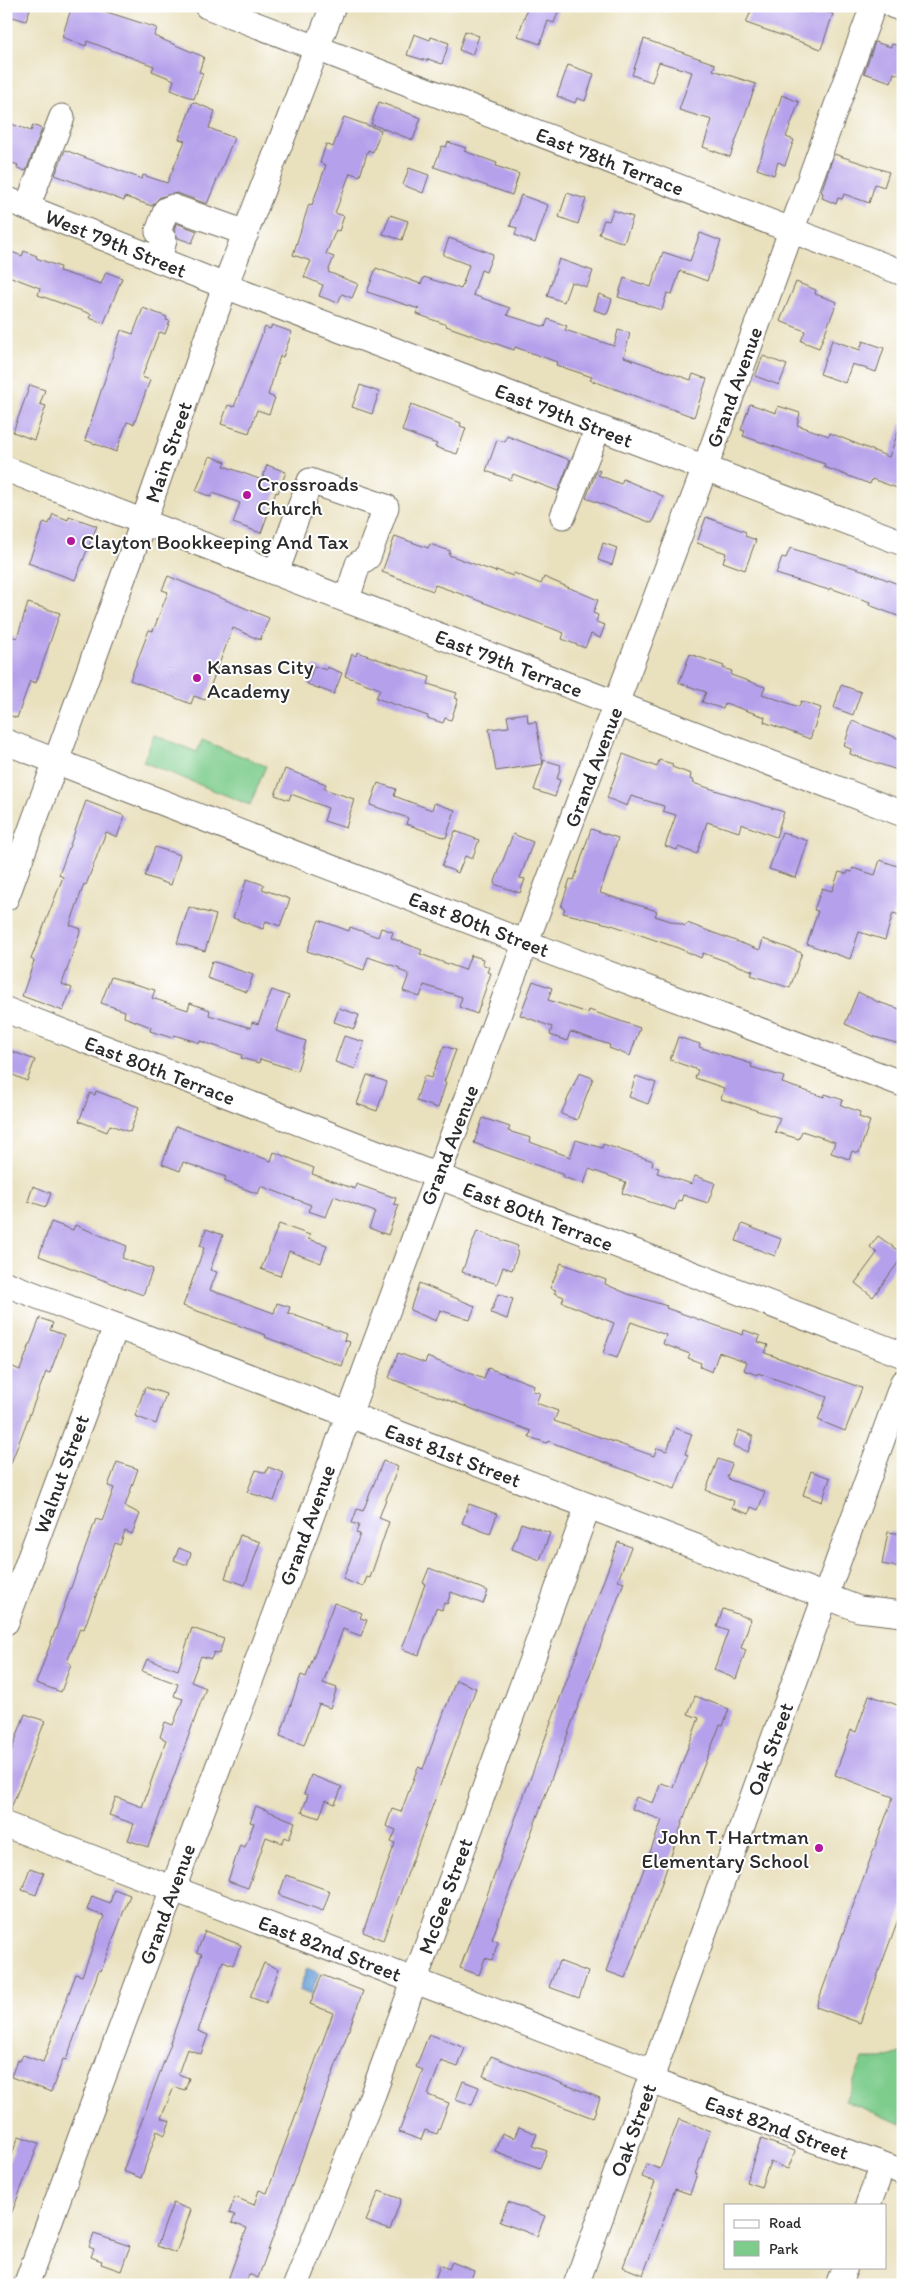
<svg xmlns="http://www.w3.org/2000/svg" width="909" height="2291" viewBox="0 0 909 2291" font-family="Itim,sans-serif">
  <rect width="100%" height="100%" fill="#fff"/>
  <filter id="ink" filterUnits="userSpaceOnUse"><feTurbulence type="fractalNoise" baseFrequency=".02" numOctaves="2"/><feDisplacementMap in="SourceGraphic" scale="10" xChannelSelector="R" yChannelSelector="G"/><feConvolveMatrix kernelMatrix="1 2 1 2 8 2 1 2 1" color-interpolation-filters="sRGB"/></filter>
  <filter id="wash" filterUnits="userSpaceOnUse"><feTurbulence type="fractalNoise" baseFrequency=".0096" numOctaves="4" result="noise"/><feDisplacementMap in="SourceGraphic" scale="20" xChannelSelector="R" yChannelSelector="G"/><feGaussianBlur stdDeviation="1.12" result="paint"/><feColorMatrix in="noise" values="0 0 0 0 0 0 0 0 0 0 0 0 0 0 0 0 0 1.4 0 .05"/><feComposite in="paint" operator="in"/></filter>
  <g filter="url(#wash)">
    <rect width="100%" height="100%" fill="#e9e0bd"/>
    <g fill="#7dcc8c" stroke="#547c5c">
      <path d="M154 735 197 752 202 740 266 766 250 805 143 762Z"/>
      <path d="M903 2052 902 2124 845 2101 863 2059H883Z"/>
    </g>
    <path fill="#6ba0d8" stroke="#4b6682" d="M307 1968 319 1973 311 1995 299 1990Z"/>
    <g id="blocks">
      <g fill="#b5a1eb">
        <path d="M6 6H31L26 21 6 15Z"/>
        <path d="M72 6H88L157 28 154 36 204 57 199 72 203 73 194 99 171 90 174 80 152 71 154 66 87 41 86 46 62 37Z"/>
        <path d="M528 6H560L554 23 548 21 540 44 518 36Z"/>
        <path d="M753 6H792L812 13 813 8 833 14 821 49 746 23Z"/>
        <path d="M465 31 479 36 472 55 459 50Z"/>
        <path d="M414 34 430 40 431 37 449 43 442 64 428 59 427 61 407 55Z"/>
        <path d="M644 39 715 64 713 70 756 84 730 157 703 147 712 120 679 110 692 72 659 62 652 82 632 75Z"/>
        <path d="M875 42 891 47 892 44 903 47V76L894 73 891 82 864 73Z"/>
        <path d="M568 65 594 74 585 101 577 98 575 103 557 96Z"/>
        <path d="M782 95 799 102 786 137 794 140 785 165 778 162 774 175 757 169Z"/>
        <path d="M193 102 215 111 209 128 234 138 207 204 177 193 160 197 152 206 125 197 124 201 55 175 65 150 142 179 143 175 167 183 185 141 179 139Z"/>
        <path d="M379 102 421 118 413 140 371 124Z"/>
        <path d="M344 117 381 130 373 152 368 150 360 176 350 173 335 213 344 216 339 231 336 230 326 254 334 257 328 272 358 284 352 298 342 294 338 303 319 296 323 285 304 277 311 261 293 255 309 204 312 205 326 165 320 163 326 144 333 147Z"/>
        <path d="M6 122 31 131 33 125 42 129 26 171 17 168 18 165 6 161Z"/>
        <path d="M448 142 466 148 464 151 497 163 496 166 519 174 512 195 434 167 442 146 446 147Z"/>
        <path d="M834 154 889 172 884 187 875 184 869 203 844 194 842 199 838 198 836 204 822 198 823 193 821 192Z"/>
        <path d="M409 168 429 175 423 193 403 185Z"/>
        <path d="M567 193 586 199 578 224 559 217Z"/>
        <path d="M521 195 548 205 535 243 515 235 517 228 510 226Z"/>
        <path d="M613 210 633 217 624 243 599 234 604 220 609 221Z"/>
        <path d="M390 215 408 221 402 240 383 234Z"/>
        <path d="M176 223 197 231 192 243 178 238 174 230Z"/>
        <path d="M700 233 721 241 707 281 680 271 672 294 667 293 662 310 618 297 624 278 651 287 663 252 690 261Z"/>
        <path d="M449 238 493 254 486 272 481 270 473 295 510 308 507 315 545 327 548 319 567 326 565 330 614 346 618 330 630 333 624 357 691 380 693 374 707 379 694 417 590 380 592 377 556 365 557 362 515 347 514 350 446 326 447 325 417 314 419 309 367 292 376 268 421 284 424 277 461 289 469 265 443 255Z"/>
        <path d="M6 250 22 256 24 251 37 256 36 258 60 267 59 271 101 284 106 272 122 278 104 323 89 318 91 314 38 295 40 288 6 275Z"/>
        <path d="M559 259 593 271 587 287 571 282 564 302 547 296Z"/>
        <path d="M796 282 816 290 815 294 837 302 819 348 801 341 805 331 780 321Z"/>
        <path d="M599 294 612 299 607 314 594 310Z"/>
        <path d="M143 308 167 317 166 320 170 321 165 334 160 332 157 337 142 377 150 380 134 424 127 422 116 452 85 440 121 330 133 334Z"/>
        <path d="M272 325 292 332 283 357 280 356 268 395 275 398 269 414 257 410 249 433 221 424 228 405 234 407 265 327 270 329Z"/>
        <path d="M832 340 860 350 863 341 884 348 876 372 852 364 845 383 820 374Z"/>
        <path d="M763 356 787 365 779 385 755 376Z"/>
        <path d="M30 385 45 390 40 404 46 406 34 440 13 432Z"/>
        <path d="M360 385 379 392 372 414 352 407Z"/>
        <path d="M411 404 461 423 460 426 466 428 457 454 435 447 437 444 402 431Z"/>
        <path d="M750 404 776 413 778 406 800 413 797 425 829 436 830 433 889 457 901 424H903V486L898 484 897 488 872 479 870 484 824 467 825 464 743 436 745 431 741 430Z"/>
        <path d="M507 436 570 460 558 491 513 474 511 480 486 471 497 440 505 442Z"/>
        <path d="M210 456 226 462 224 466 262 480 267 465 286 472 278 493 276 492 261 533 233 523 240 503 213 493 211 497 196 491Z"/>
        <path d="M597 470 600 471 598 475 621 484 623 479 663 496 652 523 586 498Z"/>
        <path d="M53 514 68 520 69 516 97 526 75 580 28 563 44 522 49 524Z"/>
        <path d="M706 517 746 532 745 536 756 540 745 570 723 562 726 553 697 543Z"/>
        <path d="M395 536 428 548 430 544 450 551 449 555 496 572V570L513 576 514 573 541 584 544 577 598 600 593 613 598 615 596 622 605 625 600 638 591 634 585 648 562 639 564 633 461 594 435 585 433 591 382 572Z"/>
        <path d="M603 543 617 548 612 565 598 560Z"/>
        <path d="M790 548 862 570 903 586V618L869 605 870 602 830 588 829 590 776 574 782 557 786 558Z"/>
        <path d="M168 576 269 618 260 640 233 628 205 700 194 696 191 704 130 680 149 630 153 631 168 592 162 590Z"/>
        <path d="M28 603 60 613 36 683 30 681 17 718 6 714V649L11 636 17 638Z"/>
        <path d="M357 652 430 677 428 684 457 693 455 698 458 699 451 720 445 718 443 723 427 718 428 716 376 698 380 689 345 676 352 654 356 656Z"/>
        <path d="M690 654 724 666 723 668 732 671 731 675 765 687 762 694 799 707 801 701 821 708 810 739 764 722 765 717 725 703 723 709 702 702 706 692 679 683Z"/>
        <path d="M314 666 326 670 327 667 342 673 334 694 307 684Z"/>
        <path d="M841 685 861 692 853 715 834 708Z"/>
        <path d="M527 713 528 723 536 722 543 764 544 760 561 765 557 779 560 780 555 797 534 790 543 764 496 771 489 729 509 727 507 716Z"/>
        <path d="M852 721 903 740V772L850 754 851 749 844 746Z"/>
        <path d="M623 754 657 767 659 760 673 764 672 767 691 774 690 779 694 781 693 783 784 812 776 837 741 824 739 832 707 822 697 854 678 847 677 850 665 846 676 815 663 811 664 806 631 796 627 806 607 798Z"/>
        <path d="M285 769 326 784 324 789 354 799 346 828 324 821 328 808 291 794 289 800 275 795Z"/>
        <path d="M378 783 396 789 394 796 432 810 434 803 455 810 446 838 406 824 408 818 370 805Z"/>
        <path d="M86 801 125 816 117 837 106 832 86 885 84 884 70 925 81 929 62 984 72 988 63 1011 22 996 34 961 31 959 63 877 59 875Z"/>
        <path d="M591 829 618 838 600 893 657 911 655 916 686 926 687 923 760 950 763 939 802 953 790 988 751 975 753 971 703 953 701 958 678 948 612 925 563 913 565 909 561 907 570 879 574 880Z"/>
        <path d="M455 831 479 840 472 859 465 856 458 873 442 866Z"/>
        <path d="M782 832 808 841 796 878 769 869Z"/>
        <path d="M513 834 533 842 520 878 525 879 520 893 494 884Z"/>
        <path d="M155 847 180 855 171 885 145 876Z"/>
        <path d="M880 860 903 868V916L893 913 885 940 859 932 850 959 807 944 818 911 814 910 822 888 832 891 839 872 847 874 848 871 852 872 853 868 875 875Z"/>
        <path d="M247 879 264 885 262 889 290 899 280 926 266 921 263 929 233 918Z"/>
        <path d="M189 907 216 915 205 951 177 943Z"/>
        <path d="M319 920 349 931 350 927 378 937 381 928 393 932 391 938 422 950 420 954 465 970 471 955 483 959 482 964 489 967 487 972 491 973 477 1014 459 1007 462 997 424 985 420 997 403 991 409 974 399 970 400 968 368 957 364 970 307 951Z"/>
        <path d="M212 961 253 975 247 992 207 978Z"/>
        <path d="M111 977 155 990 152 998 188 1010 190 1003 210 1010 209 1015 251 1028 252 1022 258 1024 272 990 289 996 276 1031 306 1041 297 1071 260 1059 259 1063 241 1058 242 1055 200 1041V1043L174 1035 172 1038 150 1031 151 1027 124 1017 125 1011 101 1003Z"/>
        <path d="M533 981 552 988 548 1000 588 1013 589 1010 640 1028 630 1056 609 1048 610 1045 575 1033 570 1032 567 1041 550 1035 552 1027 520 1015Z"/>
        <path d="M858 992 878 1002 903 1010V1045L875 1037 845 1024Z"/>
        <path d="M339 1008 359 1015 354 1029 334 1022Z"/>
        <path d="M344 1036 364 1042 355 1069 335 1062Z"/>
        <path d="M678 1037 700 1044 699 1047 752 1064 751 1067 784 1077 782 1083 824 1097 825 1094 843 1100 841 1105 860 1112 859 1117 870 1121 859 1153 852 1151 849 1159 831 1153 835 1142 802 1131 799 1139 775 1132 780 1118 721 1099 724 1088 695 1078 698 1070 670 1060Z"/>
        <path d="M444 1046 456 1050 444 1082 446 1083 438 1108 416 1101 424 1076 431 1078Z"/>
        <path d="M6 1049 35 1060 27 1081 6 1072Z"/>
        <path d="M579 1073 593 1078 577 1120 561 1114Z"/>
        <path d="M367 1075 387 1082 377 1111 357 1104Z"/>
        <path d="M636 1076 656 1083 648 1104 629 1097Z"/>
        <path d="M96 1091 139 1107 130 1132 110 1125 107 1132 79 1121 90 1093 95 1095Z"/>
        <path d="M483 1118 510 1127 508 1131 531 1138 530 1142 570 1157 576 1140 602 1148 603 1144 653 1161 652 1166 659 1168 657 1173 692 1184 695 1176 715 1183 708 1203 683 1195 681 1201 678 1200 675 1210 622 1193 626 1182 589 1169 584 1184 563 1177 564 1175 474 1143Z"/>
        <path d="M176 1126 271 1161 274 1152 314 1168 312 1174 355 1189 356 1184 396 1198 394 1204 399 1205 388 1235 369 1228 375 1212 334 1196 326 1217 308 1211 311 1205 261 1186 258 1194 224 1181 226 1177 183 1162 180 1171 162 1164Z"/>
        <path d="M33 1186 51 1193 46 1207 28 1201Z"/>
        <path d="M51 1222 73 1230 75 1225 127 1246 122 1258 153 1269 143 1295 39 1256Z"/>
        <path d="M279 1224 310 1235 308 1239 327 1245 321 1263 289 1251 280 1276 261 1269Z"/>
        <path d="M742 1224 781 1239 775 1256 736 1241Z"/>
        <path d="M206 1229 223 1235 210 1270 217 1272 210 1290 274 1313 277 1303 290 1307 288 1313 346 1334 344 1340 350 1342 342 1366 265 1337 266 1335 183 1306 204 1248 200 1246Z"/>
        <path d="M477 1231 518 1246 516 1251 518 1252 512 1270 503 1267 497 1284 462 1272Z"/>
        <path d="M878 1236 903 1254V1256L873 1297 855 1283 877 1253 870 1247Z"/>
        <path d="M561 1263 606 1280 605 1284 628 1294 667 1306 666 1308 743 1335 744 1330 760 1336 758 1342 768 1345 765 1353 862 1388 845 1431 818 1420 827 1397 758 1373 757 1375 744 1370 747 1362 719 1352 712 1372 700 1367 701 1363 688 1358 690 1354 663 1344 666 1335 631 1322 617 1358 603 1353 614 1323 562 1302 564 1297 554 1293 556 1290 550 1288Z"/>
        <path d="M419 1283 475 1306 470 1320 440 1310 436 1321 410 1310Z"/>
        <path d="M498 1294 513 1299 507 1319 491 1313Z"/>
        <path d="M40 1318 53 1323 50 1330 64 1335 50 1373 46 1372 6 1476V1364L20 1370Z"/>
        <path d="M398 1353 425 1363 427 1357 484 1379 488 1368 534 1385 533 1391 540 1393 536 1403 558 1411 554 1421 654 1456 657 1448 667 1451 675 1428 692 1434 685 1454 688 1455 675 1489 548 1441 547 1443 529 1437 531 1431 389 1378Z"/>
        <path d="M145 1387 166 1394 156 1424 135 1416Z"/>
        <path d="M739 1430 753 1436 748 1452 733 1446Z"/>
        <path d="M718 1459 732 1464 727 1477 730 1480 765 1492 758 1510 751 1507 749 1514 732 1508 734 1501 706 1490Z"/>
        <path d="M383 1461 398 1467 379 1518 389 1522 370 1578 367 1577 363 1587 343 1579 360 1534 356 1533 359 1525 352 1523 357 1509 363 1511Z"/>
        <path d="M117 1462 138 1469 125 1506 140 1514 132 1534 125 1531 120 1545 115 1543 84 1629 80 1628 67 1662 71 1664 61 1692 36 1683 96 1519 102 1521 114 1488 108 1486Z"/>
        <path d="M268 1467 284 1473 274 1501 247 1492 256 1470 266 1473Z"/>
        <path d="M811 1471 830 1478 822 1502 803 1495Z"/>
        <path d="M469 1504 497 1514 490 1534 462 1523Z"/>
        <path d="M521 1523 550 1533 540 1560 512 1549Z"/>
        <path d="M888 1532 903 1534V1568L882 1564Z"/>
        <path d="M240 1535 260 1542 245 1585 225 1578Z"/>
        <path d="M618 1542 631 1547 618 1580 624 1582 492 1939 498 1942 492 1960 485 1958 479 1975 460 1968Z"/>
        <path d="M179 1548 191 1553 187 1565 174 1560Z"/>
        <path d="M429 1568 488 1591 483 1604 451 1592 447 1604 444 1603 442 1610 436 1608 419 1655 402 1649 425 1584 423 1583Z"/>
        <path d="M334 1603 362 1613 360 1618 367 1620 361 1636 343 1629 323 1683 337 1688 330 1708 319 1704 304 1745 280 1736 301 1675 306 1677Z"/>
        <path d="M723 1609 751 1619 741 1648 746 1650 736 1679 714 1670 728 1631 717 1627Z"/>
        <path d="M192 1628 224 1639 219 1654 214 1652 211 1659 201 1656 191 1682 206 1688 148 1847 128 1840 134 1824 109 1815 116 1797 142 1807 166 1740 160 1737 165 1722 173 1725 183 1699 174 1696 178 1684 142 1671 147 1659 178 1670Z"/>
        <path d="M456 1680 476 1688 383 1940 363 1932 395 1843 391 1842 396 1830 386 1826 392 1809 401 1812 418 1767 423 1769Z"/>
        <path d="M869 1695 903 1707V1906L860 2023 816 2007 893 1797 835 1775 851 1730 856 1732Z"/>
        <path d="M695 1696 729 1709 723 1726 720 1725 688 1806 659 1891 625 1978 606 1971 662 1820 632 1809 636 1797 653 1803 661 1783 673 1787 699 1718 688 1714Z"/>
        <path d="M25 1714 45 1721 10 1811H6V1765Z"/>
        <path d="M311 1775 342 1787 335 1804 326 1800 319 1818 302 1812 308 1795 304 1794Z"/>
        <path d="M256 1806 295 1822 289 1839 285 1837 282 1843 266 1837 248 1888 228 1881 240 1845 245 1847 254 1823 250 1822Z"/>
        <path d="M30 1868 44 1873 36 1895 22 1890Z"/>
        <path d="M286 1875 330 1891 323 1911 279 1895Z"/>
        <path d="M114 1889 130 1895 101 1971 99 1970 66 2060 63 2059 51 2092 11 2077 17 2060 20 2061 23 2055 43 2062 76 1974 82 1976 104 1916 87 1910 92 1896 110 1903Z"/>
        <path d="M205 1931 241 1945 233 1965 223 1961 198 2031 208 2035 201 2054 187 2049 178 2074 189 2078 185 2090 174 2087 161 2118 170 2121 165 2135 157 2131 141 2178 123 2171 171 2043H170L202 1954 197 1952Z"/>
        <path d="M559 1961 588 1972 579 1998 549 1987Z"/>
        <path d="M264 1963 279 1969 266 2003 250 1997Z"/>
        <path d="M322 1975 363 1991 258 2278 249 2274 245 2285H226L247 2228 232 2223 235 2215 229 2213 235 2197 254 2205 259 2190 267 2193 333 2013 310 2004Z"/>
        <path d="M429 2034 465 2048 458 2067 441 2061 428 2095 449 2103 437 2134 425 2130 421 2140 399 2132 423 2070 416 2067Z"/>
        <path d="M491 2056 600 2098 593 2118 483 2076Z"/>
        <path d="M463 2081 479 2087 472 2105 456 2099Z"/>
        <path d="M679 2119 710 2131 695 2174H697L690 2194 675 2189 643 2275 623 2267 655 2182 642 2177 646 2164 660 2169Z"/>
        <path d="M519 2127 537 2134 532 2146 547 2151 540 2168 495 2151 502 2133 514 2138Z"/>
        <path d="M19 2136 39 2143 8 2222 6 2160 9 2161Z"/>
        <path d="M761 2139 795 2151 788 2169 770 2162 761 2187 746 2182Z"/>
        <path d="M379 2191 401 2199 390 2230 366 2221Z"/>
        <path d="M508 2202 545 2216 537 2236 500 2222Z"/>
        <path d="M173 2203 191 2210 176 2253 157 2246Z"/>
        <path d="M94 2234 130 2246 121 2271 101 2264 102 2261 91 2257 94 2249 89 2247Z"/>
        <path d="M452 2262 474 2271 469 2285H433L440 2265 449 2269Z"/>
      </g>
    </g>
  </g>
  <g filter="url(#ink)">
    <use href="#blocks" fill-opacity="0" stroke="#6e6a5e" stroke-width="1"/>
    <g fill="none" stroke-linecap="round" stroke-linejoin="round">
      <defs>
        <g id="minor">
          <path d="M207 6 903 273"/>
          <path d="M894 6 903 9"/>
          <path d="M6 199 225 286 903 543"/>
          <path d="M27 207 62 117"/>
          <path d="M159 260 164 240 158 232 166 210 173 207 246 233"/>
          <path d="M6 469 903 814"/>
          <path d="M563 516 598 428"/>
          <path d="M276 572 310 481 386 507 368 557 358 564 347 599"/>
          <path d="M6 742 526 943 903 1084"/>
          <path d="M6 898 144 520 225 286 333 6"/>
          <path d="M6 1010 903 1355"/>
          <path d="M6 1284 859 1609 903 1614"/>
          <path d="M6 1622 116 1326"/>
          <path d="M6 1825 654 2072"/>
          <path d="M651 2081 903 2172"/>
          <path d="M868 2205 883 2165"/>
          <path d="M26 2285 437 1177 705 468 873 6"/>
          <path d="M296 2285 373 2094 588 1506"/>
          <path d="M576 2285 903 1382"/>
          <path d="M838 2285 845 2267"/>
        </g>
      </defs>
      <use href="#minor" stroke="#6e6a5e" stroke-width="27"/>
      <use href="#minor" stroke="#fff" stroke-width="25"/>
    </g>
  </g>
  <g fill="#b5179e" stroke="#fff" stroke-width="2">
    <circle cx="247" cy="495" r="5"/>
    <circle cx="71" cy="541" r="5"/>
    <circle cx="197" cy="678" r="5"/>
    <circle cx="819" cy="1848" r="5"/>
  </g>
  <g text-anchor="middle" dominant-baseline="central" stroke-width="4" stroke-linejoin="round" paint-order="stroke">
    <g font-size="21" fill="#2b2b2b" stroke="#fff">
      <text transform="translate(610 161) rotate(21)">East 78th Terrace</text>
      <text transform="translate(116 243) rotate(22)">West 79th Street</text>
      <text transform="translate(734 387) rotate(-70)">Grand Avenue</text>
      <text transform="translate(564 415) rotate(21)">East 79th Street</text>
      <text transform="translate(168 452) rotate(-71)">Main Street</text>
      <text transform="translate(509 663) rotate(21)">East 79th Terrace</text>
      <text transform="translate(593 767) rotate(-69)">Grand Avenue</text>
      <text transform="translate(479 924) rotate(21)">East 80th Street</text>
      <text transform="translate(160 1070) rotate(21)">East 80th Terrace</text>
      <text transform="translate(449 1145) rotate(-69)">Grand Avenue</text>
      <text transform="translate(538 1216) rotate(21)">East 80th Terrace</text>
      <text transform="translate(453 1455) rotate(21)">East 81st Street</text>
      <text transform="translate(61 1474) rotate(-70)">Walnut Street</text>
      <text transform="translate(307 1525) rotate(-70)">Grand Avenue</text>
      <text transform="translate(770 1749) rotate(-70)">Oak Street</text>
      <text transform="translate(445 1896) rotate(-70)">McGee Street</text>
      <text transform="translate(167 1904) rotate(-70)">Grand Avenue</text>
      <text transform="translate(330 1948) rotate(21)">East 82nd Street</text>
      <text transform="translate(777 2127) rotate(20)">East 82nd Street</text>
      <text transform="translate(633 2130) rotate(-70)">Oak Street</text>
    </g>
    <g font-size="21" fill="#2b2b2b" stroke="#fff" text-anchor="start">
      <text x="257" y="483">Crossroads<tspan x="257" dy="24">Church</tspan></text>
      <text x="81" y="541">Clayton Bookkeeping And Tax</text>
      <text x="207" y="666">Kansas City<tspan x="207" dy="24">Academy</tspan></text>
      <text x="809" y="1836" text-anchor="end">John T. Hartman<tspan x="809" dy="24">Elementary School</tspan></text>
    </g>
  </g>
  <rect width="909" height="2291" fill="none" stroke="#fff" stroke-width="25"/>
  <rect x="724" y="2204" width="162" height="65" fill="#ffffff" stroke="#aaaaaa"/>
  <rect x="734" y="2220" width="25" height="8" fill="#ffffff" stroke="#aaaaaa"/>
  <text x="769" y="2228" font-size="15" fill="#2b2b2b">Road</text>
  <rect x="734" y="2241" width="25" height="15" fill="#7dcc8c" stroke="#aaaaaa"/>
  <text x="769" y="2254" font-size="15" fill="#2b2b2b">Park</text>
</svg>
